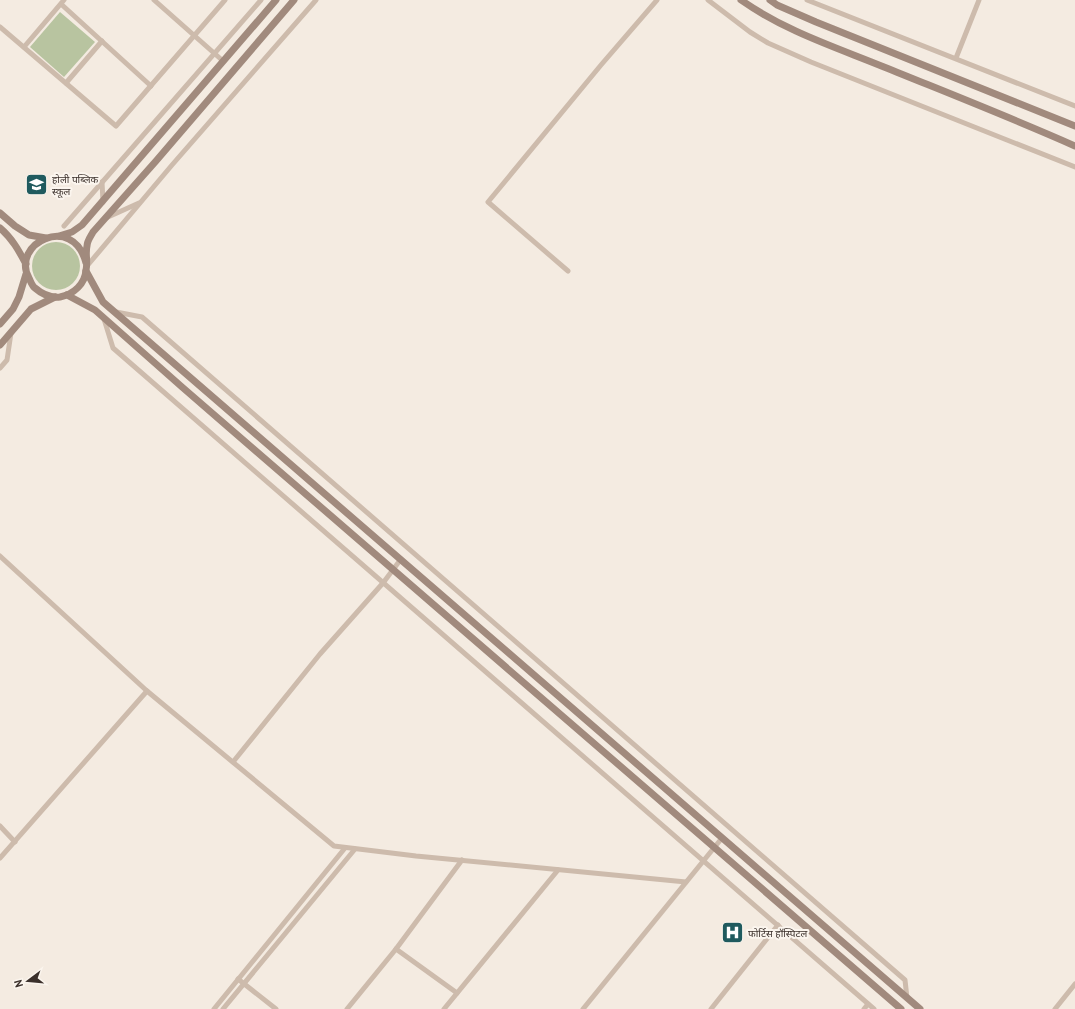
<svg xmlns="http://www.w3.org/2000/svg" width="1075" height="1009" viewBox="0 0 1075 1009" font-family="'PT Sans','Noto Sans Devanagari',sans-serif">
  <rect width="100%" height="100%" fill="#f4ebe1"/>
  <g fill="#b8c4a0">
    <path d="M60 12 95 42 64 77 30 47Z"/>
    <circle cx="56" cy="266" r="24"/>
  </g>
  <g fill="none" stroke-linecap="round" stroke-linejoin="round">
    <g stroke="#cdbbac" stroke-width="5">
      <path d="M154 0 223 61"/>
      <path d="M708 0 750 32 768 43 811 62 1075 167"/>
      <path d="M807 0 1075 106"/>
      <path d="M61 4 151 86"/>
      <path d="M0 27 116 126 225 0"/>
      <path d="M24 47 64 0"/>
      <path d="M956 58 979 0"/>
      <path d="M66 83 102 41"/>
      <path d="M102 182 103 202"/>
      <path d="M108 217 139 203"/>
      <path d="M64 226 261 0"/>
      <path d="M87 266 172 165 316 0"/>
      <path d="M568 271 488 202 601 65 657 0"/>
      <path d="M116 312 142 317 905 980 907 998"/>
      <path d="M104 319 113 348 874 1009"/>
      <path d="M0 368 7 360 11 333"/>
      <path d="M0 556 147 691 334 846 416 856 686 882"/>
      <path d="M233 762 320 654 383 583 401 559"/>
      <path d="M0 826 15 842"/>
      <path d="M0 858 147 691"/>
      <path d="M396 949 457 993"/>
      <path d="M238 979 276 1009"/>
      <path d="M214 1009 345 848"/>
      <path d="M223 1009 355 849"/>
      <path d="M347 1009 396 949 462 860"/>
      <path d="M444 1009 558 870"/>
      <path d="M583 1009 722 838"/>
      <path d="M711 1009 778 925"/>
      <path d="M864 1009 868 1004"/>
      <path d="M1055 1009 1075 984"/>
    </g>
    <g stroke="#a18a7d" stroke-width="7">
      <path d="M741 0C785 31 835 47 884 67 948 93 1012 118 1075 146"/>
      <path d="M770 0 777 5 816 22 1075 126"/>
      <path d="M0 213 15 226 29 235 46 238"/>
      <path d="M0 228C12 238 19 251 26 264"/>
      <path d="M59 236 72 232 82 225 276 0"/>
      <path d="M86 263C73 212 10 244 29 278 31 282 32 286 35 288 43 295 51 298 60 297 74 294 85 284 86 270 88 262 85 254 87 246 87 241 91 236 93 232L156 161 294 0"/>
      <path d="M86 271 103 302 920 1009"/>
      <path d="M67 295 95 310 182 387 901 1009"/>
      <path d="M0 324 13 309 19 297 26 274"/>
      <path d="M0 345 31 309 55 297"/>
    </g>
  </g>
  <defs>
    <symbol id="school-square" viewBox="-11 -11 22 22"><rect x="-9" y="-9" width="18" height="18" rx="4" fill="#1f5a5e" stroke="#fbf5ee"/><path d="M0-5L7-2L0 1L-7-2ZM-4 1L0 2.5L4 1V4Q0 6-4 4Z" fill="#fff"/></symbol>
    <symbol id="hospital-square" viewBox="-11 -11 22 22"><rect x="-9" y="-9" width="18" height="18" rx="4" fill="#1f5a5e" stroke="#fbf5ee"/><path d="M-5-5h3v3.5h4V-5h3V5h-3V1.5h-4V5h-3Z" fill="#fff"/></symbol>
  </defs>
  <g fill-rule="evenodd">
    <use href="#school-square" x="24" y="172" width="25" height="25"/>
    <use href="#hospital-square" x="720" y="920" width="25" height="25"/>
  </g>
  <g text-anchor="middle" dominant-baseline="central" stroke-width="4" stroke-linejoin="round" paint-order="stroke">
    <g font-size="10" fill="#3b302b" stroke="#fbf5ee" text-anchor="start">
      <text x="52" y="179">होली पब्लिक<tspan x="52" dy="12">स्कूल</tspan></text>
      <text x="748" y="933">फोर्टिस हॉस्पिटल</text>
    </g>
  </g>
  <g transform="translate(28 981) rotate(254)" stroke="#fbf5ee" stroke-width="3" paint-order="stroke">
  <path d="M0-3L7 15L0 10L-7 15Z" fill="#3b302b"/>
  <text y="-6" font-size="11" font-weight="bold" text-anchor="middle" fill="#3b302b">N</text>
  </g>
</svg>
